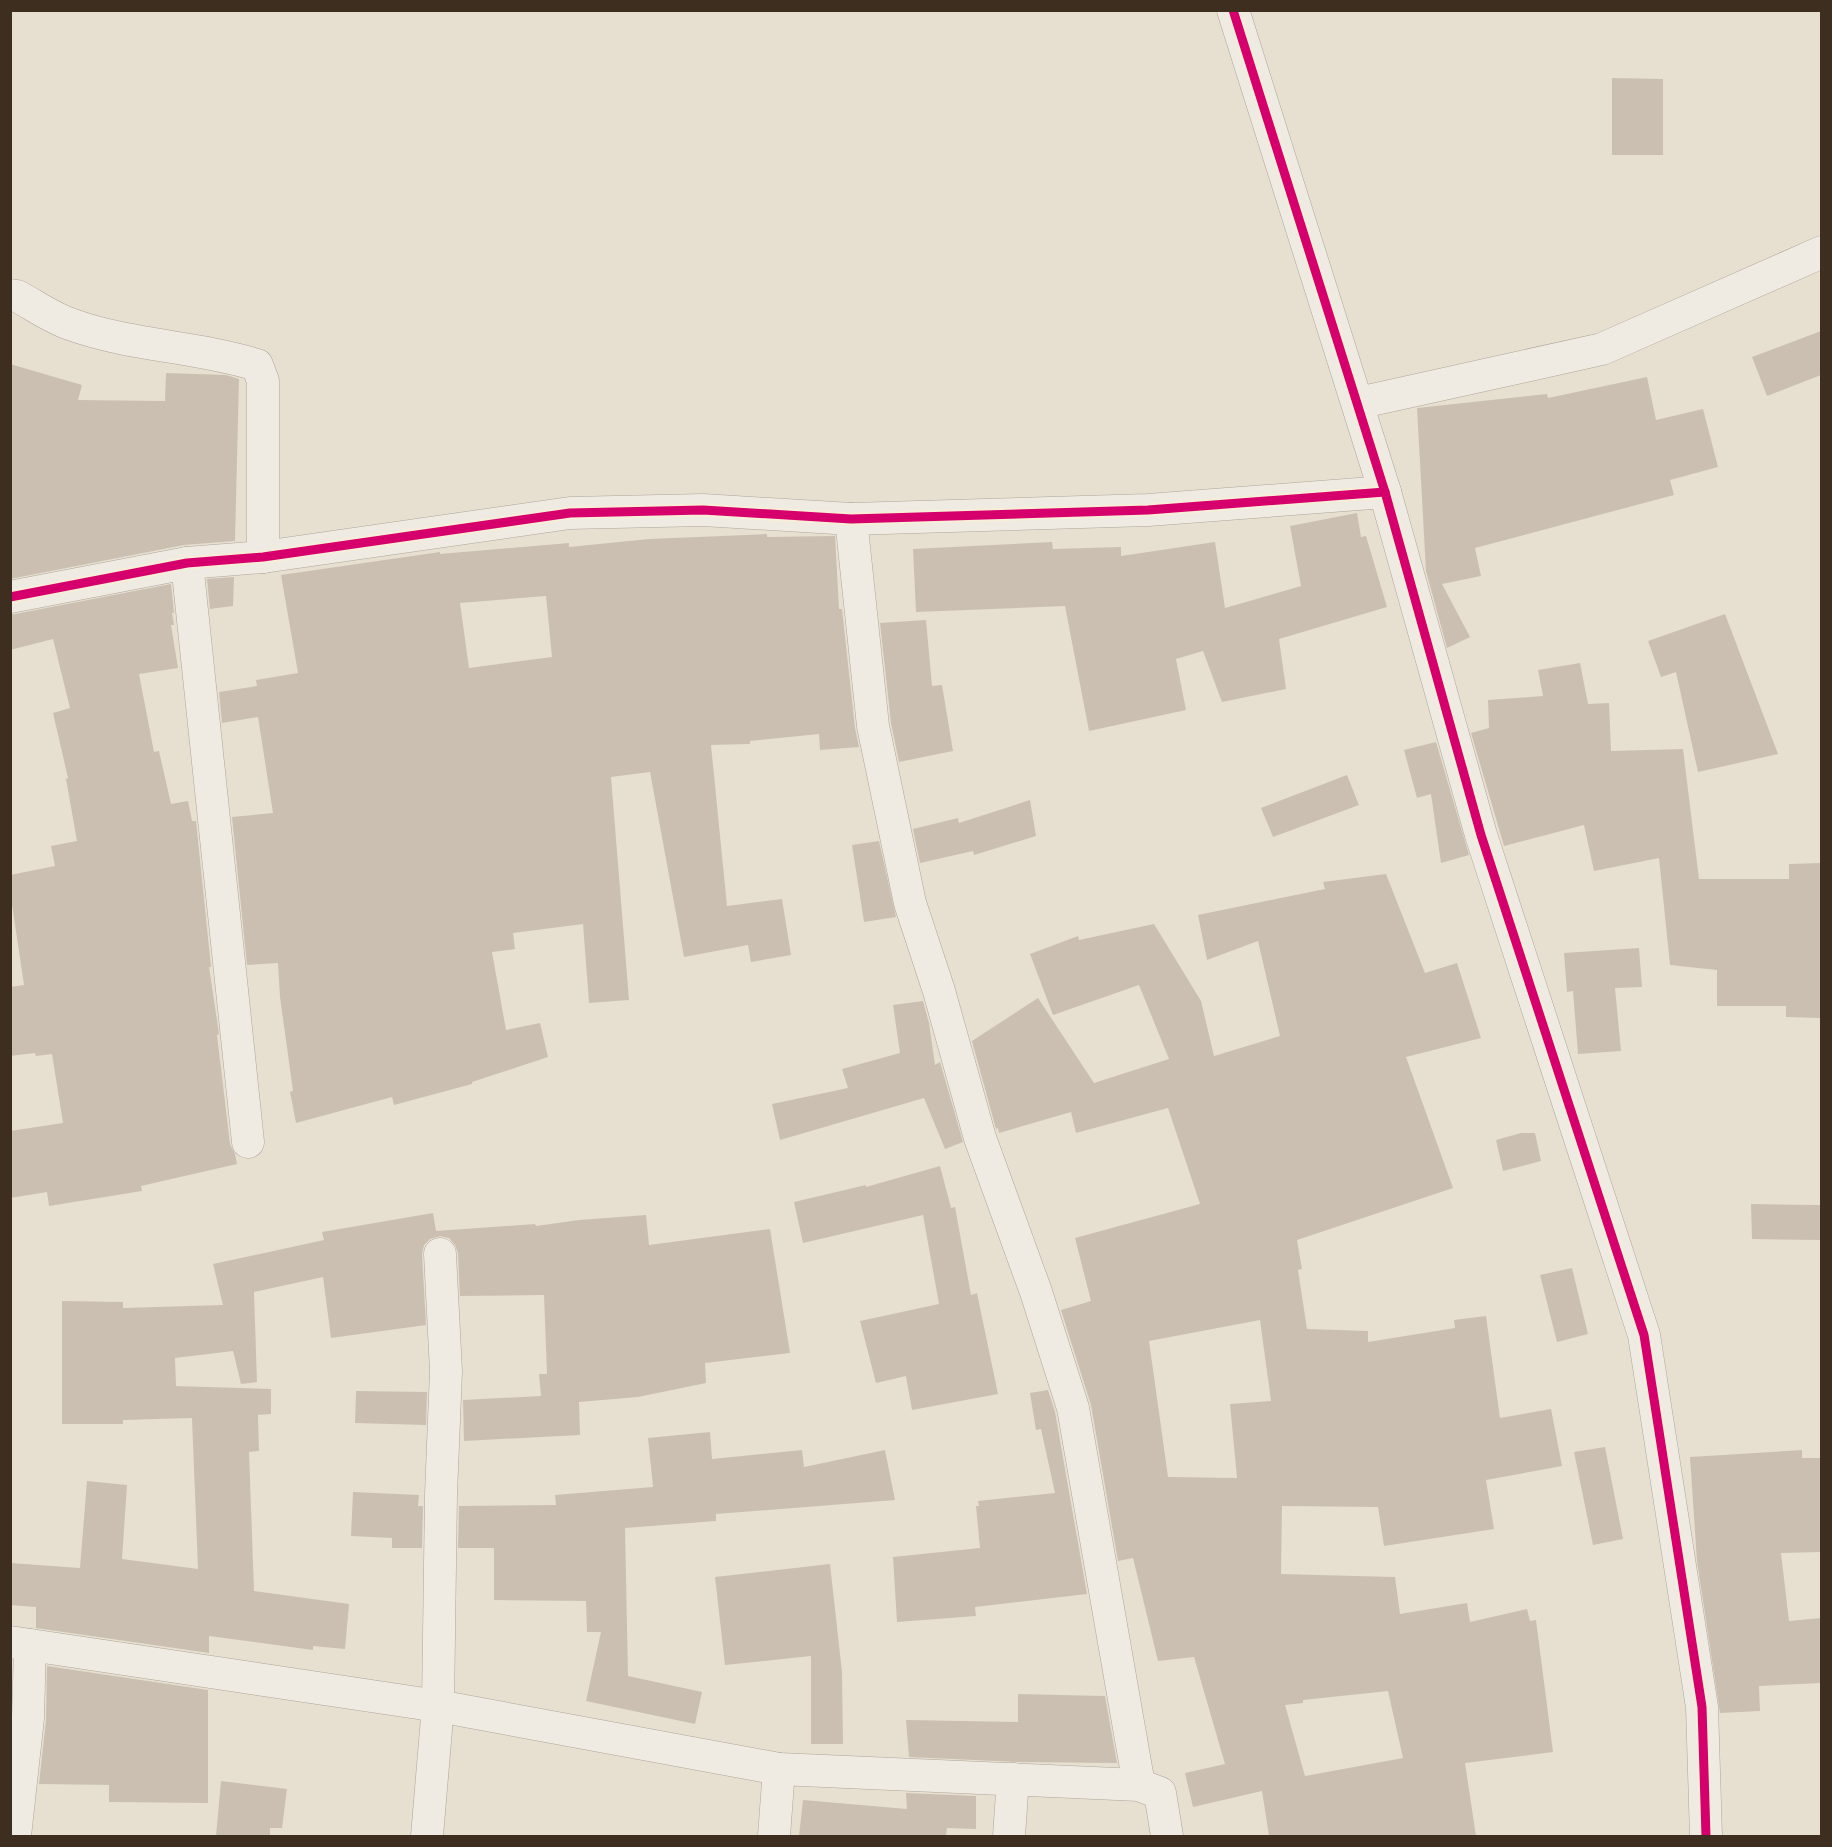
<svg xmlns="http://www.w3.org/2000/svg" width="1832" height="1847" viewBox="0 0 1832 1847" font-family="'Source Serif 4',serif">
  <rect width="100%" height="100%" fill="#e7e0d1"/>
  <g fill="#cbbfb2" fill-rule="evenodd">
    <path d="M1612 78 1663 79V155H1612Z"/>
    <path d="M1821 331V375L1767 396 1752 357Z"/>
    <path d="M10 364 82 385 78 400 165 401 166 373 226 375 239 379 235 541 184 545 10 579Z"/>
    <path d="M1647 377 1656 420 1703 409 1718 467 1670 480 1674 495 1475 548 1481 576 1442 584 1470 637 1447 648 1426 571 1417 408 1547 394 1548 398Z"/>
    <path d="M1357 513 1361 537 1366 536 1387 607 1279 639 1286 689 1222 702 1203 651 1176 659 1186 710 1089 731 1065 606 916 612 913 549 1052 542 1053 549 1121 547V556L1215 542 1225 608 1301 586 1290 526Z"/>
    <path d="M767 534V537L835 536 839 609H842L855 728 859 747 820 750 819 734 750 741V744L711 745 727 906 782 899 791 955 751 962 748 945 684 957 650 772 611 777 629 1000 589 1003 583 924 513 933 515 949 492 952 506 1030 540 1023 548 1057 472 1082V1084L394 1105 392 1097 296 1123 290 1092 293 1091 280 997 278 963 247 965 232 817 273 813 258 717 222 723 219 692 257 686 256 680 298 673 281 575 440 552V554L569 543V547L649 539ZM546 596 552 657 469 668 460 603Z"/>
    <path d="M234 577 233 606 210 609 207 579Z"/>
    <path d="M171 584 174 613H172L174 625H171L178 668 139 674 154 752 159 751 171 804 188 801 192 821H196L211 967H209L219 1034 217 1035 230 1144 235 1154 237 1164 141 1186 142 1191 49 1206 47 1192 10 1198V1131L63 1123 52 1054 36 1056 35 1053 10 1056V987L24 985 10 891V875L55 866 51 846 77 841 66 779 68 778 53 713 70 708 53 639 10 650V615Z"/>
    <path d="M1725 614 1778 754 1698 772 1676 672 1661 677 1648 641Z"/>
    <path d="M926 620 932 686 942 685 953 751 899 762 891 723 880 623Z"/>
    <path d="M1580 663 1588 704 1609 703 1611 751 1683 749 1699 879H1789V864L1821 863V1018L1786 1017V1006H1717V970L1670 965 1659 858 1594 871 1584 825 1504 846 1471 733 1489 728 1488 700 1543 696 1538 670Z"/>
    <path d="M1436 742 1469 855 1441 863 1431 794 1417 798 1404 750Z"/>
    <path d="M1347 775 1359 805 1273 837 1261 808Z"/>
    <path d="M1030 800 1036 836 974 855 973 851 920 863 913 829 958 818 959 823Z"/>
    <path d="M879 841 896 917 864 922 852 845Z"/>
    <path d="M1386 874 1425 973 1457 963 1481 1038 1406 1057 1453 1188 1297 1240 1302 1269 1298 1270 1307 1329 1368 1331V1342L1455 1328 1454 1320 1486 1316 1500 1418 1551 1409 1562 1466 1486 1480 1494 1529 1384 1546 1378 1507 1282 1506 1281 1574 1395 1577 1400 1614 1467 1603 1470 1622 1527 1609 1530 1621 1536 1620 1553 1752 1465 1763 1476 1836H1269L1262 1791 1193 1807 1185 1773 1225 1764 1194 1657 1158 1661 1133 1558 1118 1561 1091 1405 1061 1310 1091 1301 1075 1238 1200 1204 1168 1108 1076 1133 1071 1112 999 1133 998 1128 996 1129 972 1041 1038 998 1094 1083 1169 1059 1139 985 1053 1015 1030 954 1078 936 1079 940 1154 924 1201 1001 1214 1056 1280 1036 1258 941 1207 960 1198 915 1325 889 1323 882ZM1260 1320 1271 1401 1230 1404 1237 1478 1168 1477 1149 1341ZM1388 1691 1403 1758 1305 1776 1285 1705 1303 1703V1700Z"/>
    <path d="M1639 948 1642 987 1615 988 1621 1051 1578 1054 1573 991 1567 992 1564 953Z"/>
    <path d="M923 1001 929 1023 935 1065 940 1062 963 1142 945 1149 924 1098 780 1140 772 1104 848 1088 842 1069 900 1053 893 1005Z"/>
    <path d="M1521 1133H1535L1541 1161 1503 1171 1496 1140Z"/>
    <path d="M940 1166 951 1208 948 1209 955 1207 971 1295 977 1293 998 1394 912 1410 906 1376 876 1383 860 1321 939 1304 923 1215 803 1243 794 1202 866 1185V1187Z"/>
    <path d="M1751 1204 1821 1205V1240L1752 1239Z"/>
    <path d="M433 1213 436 1231 535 1224 536 1226 579 1220 646 1215 649 1245 770 1229 790 1353 705 1363 706 1383 638 1397 579 1402 580 1435 464 1441 463 1400 541 1396 539 1374H547L544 1295 460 1296 458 1253 455 1245 449 1238 440 1236 430 1239 424 1245 422 1254 426 1325 331 1338 323 1277 254 1292 257 1382 241 1384 233 1351 175 1358 176 1386 271 1389V1414L258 1415 259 1451 249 1452 254 1591 349 1604 345 1649 313 1646V1650L209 1636V1653L36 1628V1607L10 1605V1563L80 1568 87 1481 127 1485 122 1559 198 1569 192 1418 123 1420V1424H62V1301L123 1302V1308L223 1305 213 1264 324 1240 322 1232Z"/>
    <path d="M1572 1268 1588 1334 1557 1342 1540 1275Z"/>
    <path d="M1048 1390 1055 1412 1087 1594 975 1607 976 1616 897 1622 893 1557 980 1548 976 1506H979L978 1501 1055 1493 1041 1429 1036 1430 1030 1393Z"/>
    <path d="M356 1391 427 1392 426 1425 355 1423Z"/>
    <path d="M710 1432 712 1459 802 1450 804 1467 885 1450 895 1500 716 1514V1521L625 1528 628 1676 702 1692 695 1724 586 1701 601 1632H587L586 1601 494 1600V1548H458L459 1506 556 1505 555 1495 653 1487 648 1438Z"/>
    <path d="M1605 1447 1623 1539 1593 1545 1574 1452Z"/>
    <path d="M1802 1450V1458H1821V1552L1781 1553 1789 1621 1821 1618V1683L1759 1686 1760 1711 1720 1713 1697 1561 1690 1457Z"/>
    <path d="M353 1492 419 1495 418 1506H423L422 1548H392V1538L351 1536Z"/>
    <path d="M830 1564 842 1672 843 1744H811V1656L725 1665 715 1577Z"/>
    <path d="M47 1666 208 1690V1803L109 1802V1785L39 1784 46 1720Z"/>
    <path d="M1018 1694 1105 1696 1117 1763 1020 1762 909 1757 906 1720 1018 1722Z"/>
    <path d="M221 1781 287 1789 282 1828H270V1836H216Z"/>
    <path d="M906 1793 976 1796V1829L947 1828 946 1836H799L803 1800 907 1809Z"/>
  </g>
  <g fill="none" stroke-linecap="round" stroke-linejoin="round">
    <defs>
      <g id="minor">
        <path d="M1233 10 1385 492 1481 835 1644 1335 1702 1707 1706 1836"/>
        <path d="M10 295 17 296C34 305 52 318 70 324 130 346 196 346 257 365L263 381V557"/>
        <path d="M1358 403 1602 349 1822 252"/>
        <path d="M851 519 873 726 910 903 939 991 980 1138 1036 1292 1073 1408 1139 1785"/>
        <path d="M187 563 248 1142"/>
        <path d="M10 597 187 563 263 557 570 513 703 510 851 519 1148 510 1385 492"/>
        <path d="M10 1642 438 1706 779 1769 1139 1785 1160 1793 1167 1836"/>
        <path d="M15 1836 28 1718 30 1645"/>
        <path d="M427 1836 438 1706 441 1494 446 1371 440 1254"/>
        <path d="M774 1836 779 1769"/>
        <path d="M1009 1836 1013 1779"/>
      </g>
    </defs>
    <use href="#minor" stroke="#ada599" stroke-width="33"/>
    <use href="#minor" stroke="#efebe3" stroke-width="32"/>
    <defs>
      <g id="cycleway">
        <path d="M1233 10 1385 492 1481 835 1644 1335 1702 1707 1706 1836"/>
        <path d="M10 597 187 563 263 557 570 513 703 510 851 519 1148 510 1385 492"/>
      </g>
    </defs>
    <use href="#cycleway" stroke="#f7eed8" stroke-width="13"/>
    <use href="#cycleway" stroke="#d6006c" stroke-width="9"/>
  </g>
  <rect width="1832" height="1847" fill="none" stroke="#3d2e20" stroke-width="24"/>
</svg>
